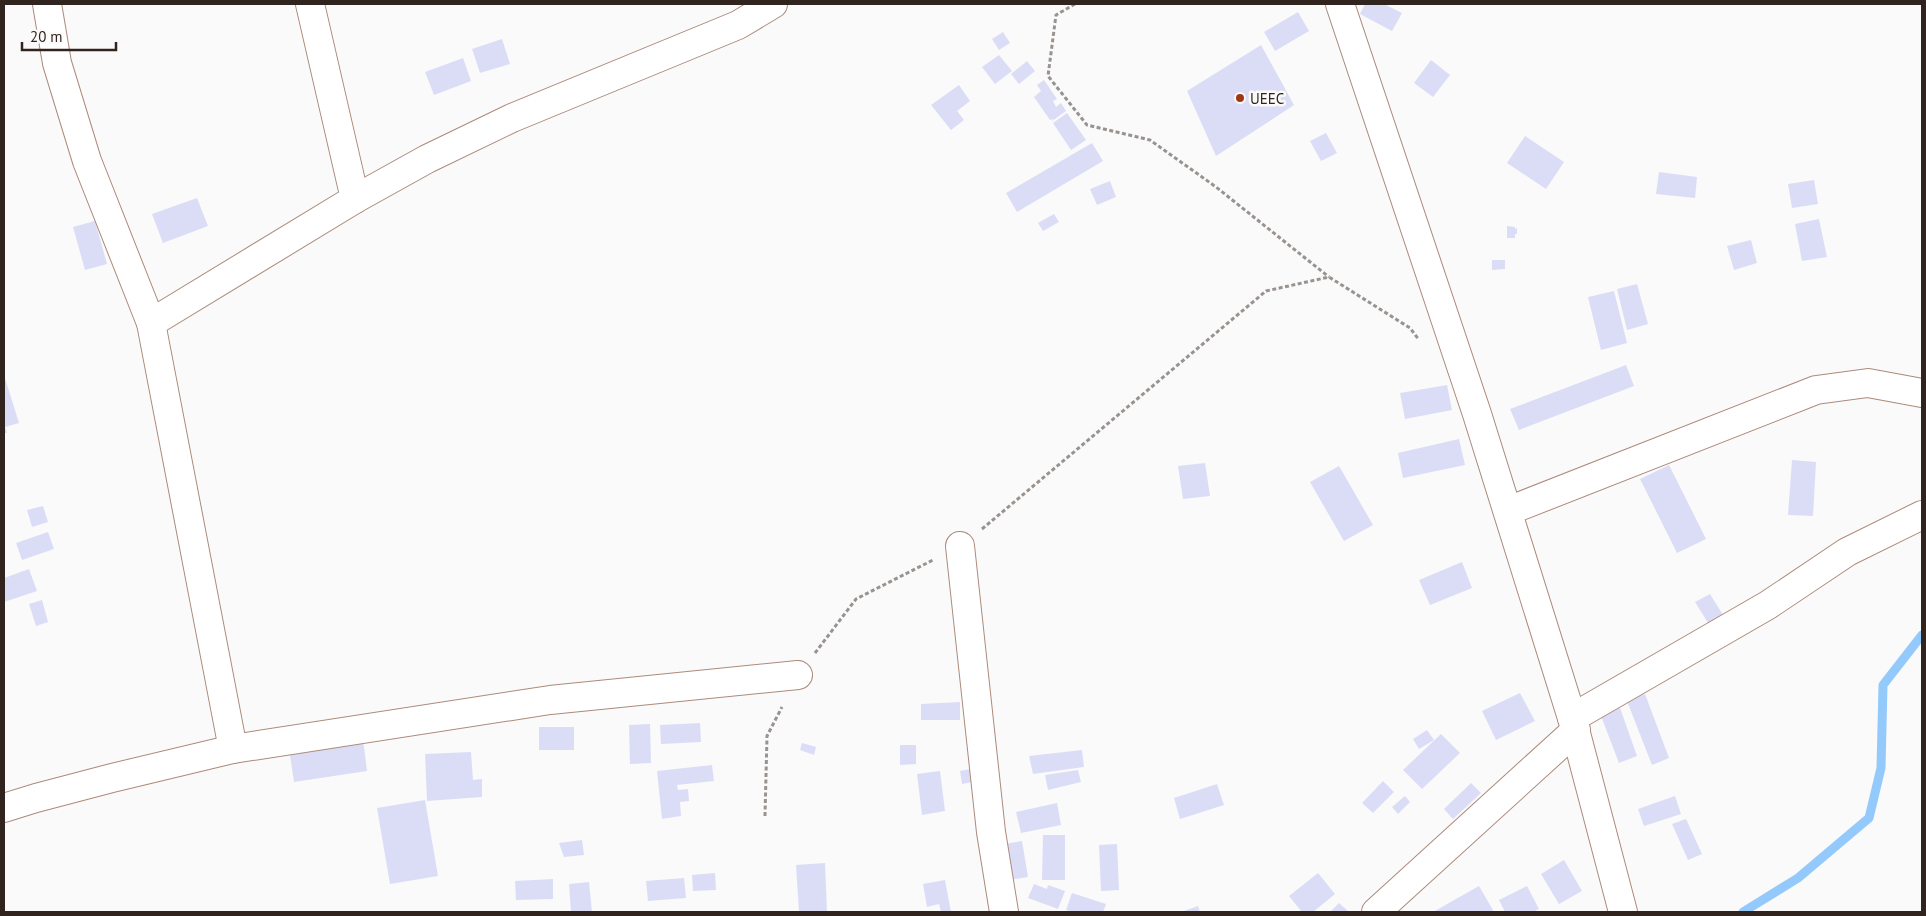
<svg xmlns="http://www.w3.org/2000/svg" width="1926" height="916" viewBox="0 0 1926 916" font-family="'PT Sans',sans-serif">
  <rect width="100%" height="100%" fill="#fafafa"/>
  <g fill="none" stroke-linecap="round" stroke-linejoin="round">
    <path stroke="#94cafb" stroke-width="9" d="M1743 912 1798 878 1869 818 1881 768 1883 685 1922 635"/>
  </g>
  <g fill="#dbddf7">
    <path d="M1365 4H1384L1402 13 1392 31 1360 14Z"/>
    <path d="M1298 12 1309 31 1275 51 1264 32Z"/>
    <path d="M1003 32 1010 43 999 50 992 39Z"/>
    <path d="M502 39 510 64 480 73 472 49Z"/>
    <path d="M1261 45 1294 105 1216 156 1187 91Z"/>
    <path d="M999 55 1012 71 995 84 982 67Z"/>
    <path d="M463 58 471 81 434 95 425 72Z"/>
    <path d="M1431 60 1450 75 1433 97 1414 83Z"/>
    <path d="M1027 61 1035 71 1019 84 1011 74Z"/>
    <path d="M1044 80 1057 99 1053 101 1056 107 1061 103 1066 111 1052 121 1053 119 1050 120 1034 97 1041 91 1037 85Z"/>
    <path d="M959 85 970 101 957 111 964 120 951 130 931 105Z"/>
    <path d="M1067 113 1086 140 1071 150 1053 123Z"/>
    <path d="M1326 133 1337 153 1321 161 1310 141Z"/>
    <path d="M1525 136 1564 162 1546 189 1507 163Z"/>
    <path d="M1092 143 1103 161 1017 212 1006 193Z"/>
    <path d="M1659 172 1697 177 1695 198 1656 194Z"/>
    <path d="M1814 180 1818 204 1792 208 1788 184Z"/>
    <path d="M1110 181 1116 197 1097 205 1090 189Z"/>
    <path d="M197 198 208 226 163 243 152 214Z"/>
    <path d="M1054 214 1059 222 1043 231 1038 223Z"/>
    <path d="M1819 219 1827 257 1802 261 1795 224Z"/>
    <path d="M95 221 107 264 85 270 73 227Z"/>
    <path d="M1507 226 1515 227V229L1517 228V234H1515V238H1507Z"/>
    <path d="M1751 240 1757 263 1734 270 1727 246Z"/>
    <path d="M1492 260H1505V269L1492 270Z"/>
    <path d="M1637 284 1648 324 1627 330 1617 289Z"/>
    <path d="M1614 291 1627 343 1601 350 1588 297Z"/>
    <path d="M1626 365 1634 386 1519 430 1510 409Z"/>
    <path d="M4 375 19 423 5 427 7 433H4Z"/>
    <path d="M1447 385 1452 410 1405 419 1400 393Z"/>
    <path d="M1459 439 1465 465 1403 478 1398 453Z"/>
    <path d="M1792 460 1816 462 1813 516 1788 515Z"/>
    <path d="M1205 463 1210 496 1183 499 1178 466Z"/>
    <path d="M1669 465 1706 539 1677 553 1640 479Z"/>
    <path d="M1339 466 1373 525 1344 541 1310 482Z"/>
    <path d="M43 506 48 522 32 527 27 510Z"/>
    <path d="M48 532 54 549 22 560 16 543Z"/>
    <path d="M1462 562 1472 588 1430 605 1419 580Z"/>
    <path d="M29 569 37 591 4 602V578Z"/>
    <path d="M1710 594 1723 615 1708 623 1695 602Z"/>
    <path d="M42 600 48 622 36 626 29 604Z"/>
    <path d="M1520 693 1535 721 1496 740 1482 711Z"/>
    <path d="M1645 694 1669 758 1652 765 1627 701Z"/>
    <path d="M960 702V720H921V704Z"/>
    <path d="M1620 708 1637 756 1619 763 1601 716Z"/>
    <path d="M700 723 701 742 661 744 660 725Z"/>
    <path d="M650 724 651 763 630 764 629 725Z"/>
    <rect x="539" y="727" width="35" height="23"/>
    <path d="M1427 730 1434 740 1419 749 1413 739Z"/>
    <path d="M1441 734 1460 753 1422 789 1403 770Z"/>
    <path d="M363 739 367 771 294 782 289 749Z"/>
    <path d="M802 743 816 747 814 755 800 750Z"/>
    <path d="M900 745H916V764L900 765Z"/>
    <path d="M1082 750 1084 767 1033 774 1029 756Z"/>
    <path d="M471 752 473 780 482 779V797L427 801 425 754Z"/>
    <path d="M712 765 714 781 677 785 678 790 688 789 689 801 680 802 681 816 662 819 657 771Z"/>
    <path d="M976 768 978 781 962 784 960 771Z"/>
    <path d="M1078 770 1081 782 1048 790 1045 775Z"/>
    <path d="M940 771 945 811 922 815 917 774Z"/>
    <path d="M1383 781 1394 792 1373 813 1362 803Z"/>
    <path d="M1471 783 1481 793 1453 819 1444 809Z"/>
    <path d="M1217 784 1224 805 1180 819 1174 798Z"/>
    <path d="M1405 796 1410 802 1398 814 1392 807Z"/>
    <path d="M1675 796 1681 814 1644 826 1638 809Z"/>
    <path d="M425 800 438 876 390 884 377 808Z"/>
    <path d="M1057 803 1061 825 1021 833 1016 812Z"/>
    <path d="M1686 819 1702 854 1688 860 1672 824Z"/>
    <path d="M1043 835H1065V880H1042Z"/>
    <path d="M582 840 584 855 564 857 559 843Z"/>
    <path d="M1022 841 1028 877 1009 880 1004 844Z"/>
    <path d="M1117 844 1119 890 1101 891 1099 845Z"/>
    <path d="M1564 860 1582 891 1559 904 1541 874Z"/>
    <path d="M825 863 827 912H799L796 865Z"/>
    <path d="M715 873 716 890 693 891 692 875Z"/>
    <path d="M1318 873 1335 894 1313 912H1302L1289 896Z"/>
    <path d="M684 878 686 898 648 901 646 881Z"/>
    <path d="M553 879V899L516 900 515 881Z"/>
    <path d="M945 880 951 912H941L939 904 927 907 923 884Z"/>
    <path d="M589 882 592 912H571L569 884Z"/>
    <path d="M1034 884 1047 889 1048 885 1065 891 1058 909 1028 898Z"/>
    <path d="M1479 886 1494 912H1433Z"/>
    <path d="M1527 886 1539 909 1533 912H1505L1499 900Z"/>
    <path d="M1072 893 1106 904 1103 912H1074L1066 910Z"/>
    <path d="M1339 903 1349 912H1330Z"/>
    <path d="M1198 906 1200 912H1181Z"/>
  </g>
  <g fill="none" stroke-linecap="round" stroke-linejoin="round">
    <defs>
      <g id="street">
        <path d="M47 4 57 63 87 161 151 323 233 749"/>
        <path d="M310 4 355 199"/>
        <path d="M1340 4 1477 414 1572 718 1623 912"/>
        <path d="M151 323 355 199 427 159 512 118 738 25 773 4"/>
        <path d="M1508 511 1816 390 1868 383 1922 393"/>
        <path d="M960 546 991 832 1004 912"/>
        <path d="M1572 718 1768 605 1847 552 1922 515"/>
        <path d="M4 808 36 798 112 778 233 749 550 700 798 675"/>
        <path d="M1376 912 1576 730"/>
      </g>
    </defs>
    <use href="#street" stroke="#ac8a7b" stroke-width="30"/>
    <g stroke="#999390" stroke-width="3" stroke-dasharray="4 2.5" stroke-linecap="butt">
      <path d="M1075 4 1056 15 1048 76 1087 125 1150 140 1216 187 1329 277"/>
      <path d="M982 529 1266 291 1329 277 1410 328 1419 340"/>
      <path d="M815 653 856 599 933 560"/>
      <path d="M765 816 767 736 782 707"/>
    </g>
    <use href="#street" stroke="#fff" stroke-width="28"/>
  </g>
  <circle fill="#9e3713" stroke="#fafafa" stroke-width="2" cx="1240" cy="98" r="5"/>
  <g text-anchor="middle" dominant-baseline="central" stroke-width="5" stroke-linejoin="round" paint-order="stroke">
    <g font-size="15" fill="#31241e" stroke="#fafafa" text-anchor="start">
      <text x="1250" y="98">UEEC</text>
    </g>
  </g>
  <rect width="1926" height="916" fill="none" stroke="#31241e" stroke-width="10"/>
  <path d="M22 42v8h94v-8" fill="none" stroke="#31241e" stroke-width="2.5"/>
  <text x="30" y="42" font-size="15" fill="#31241e" stroke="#fafafa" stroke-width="4" paint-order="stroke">20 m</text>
</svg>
